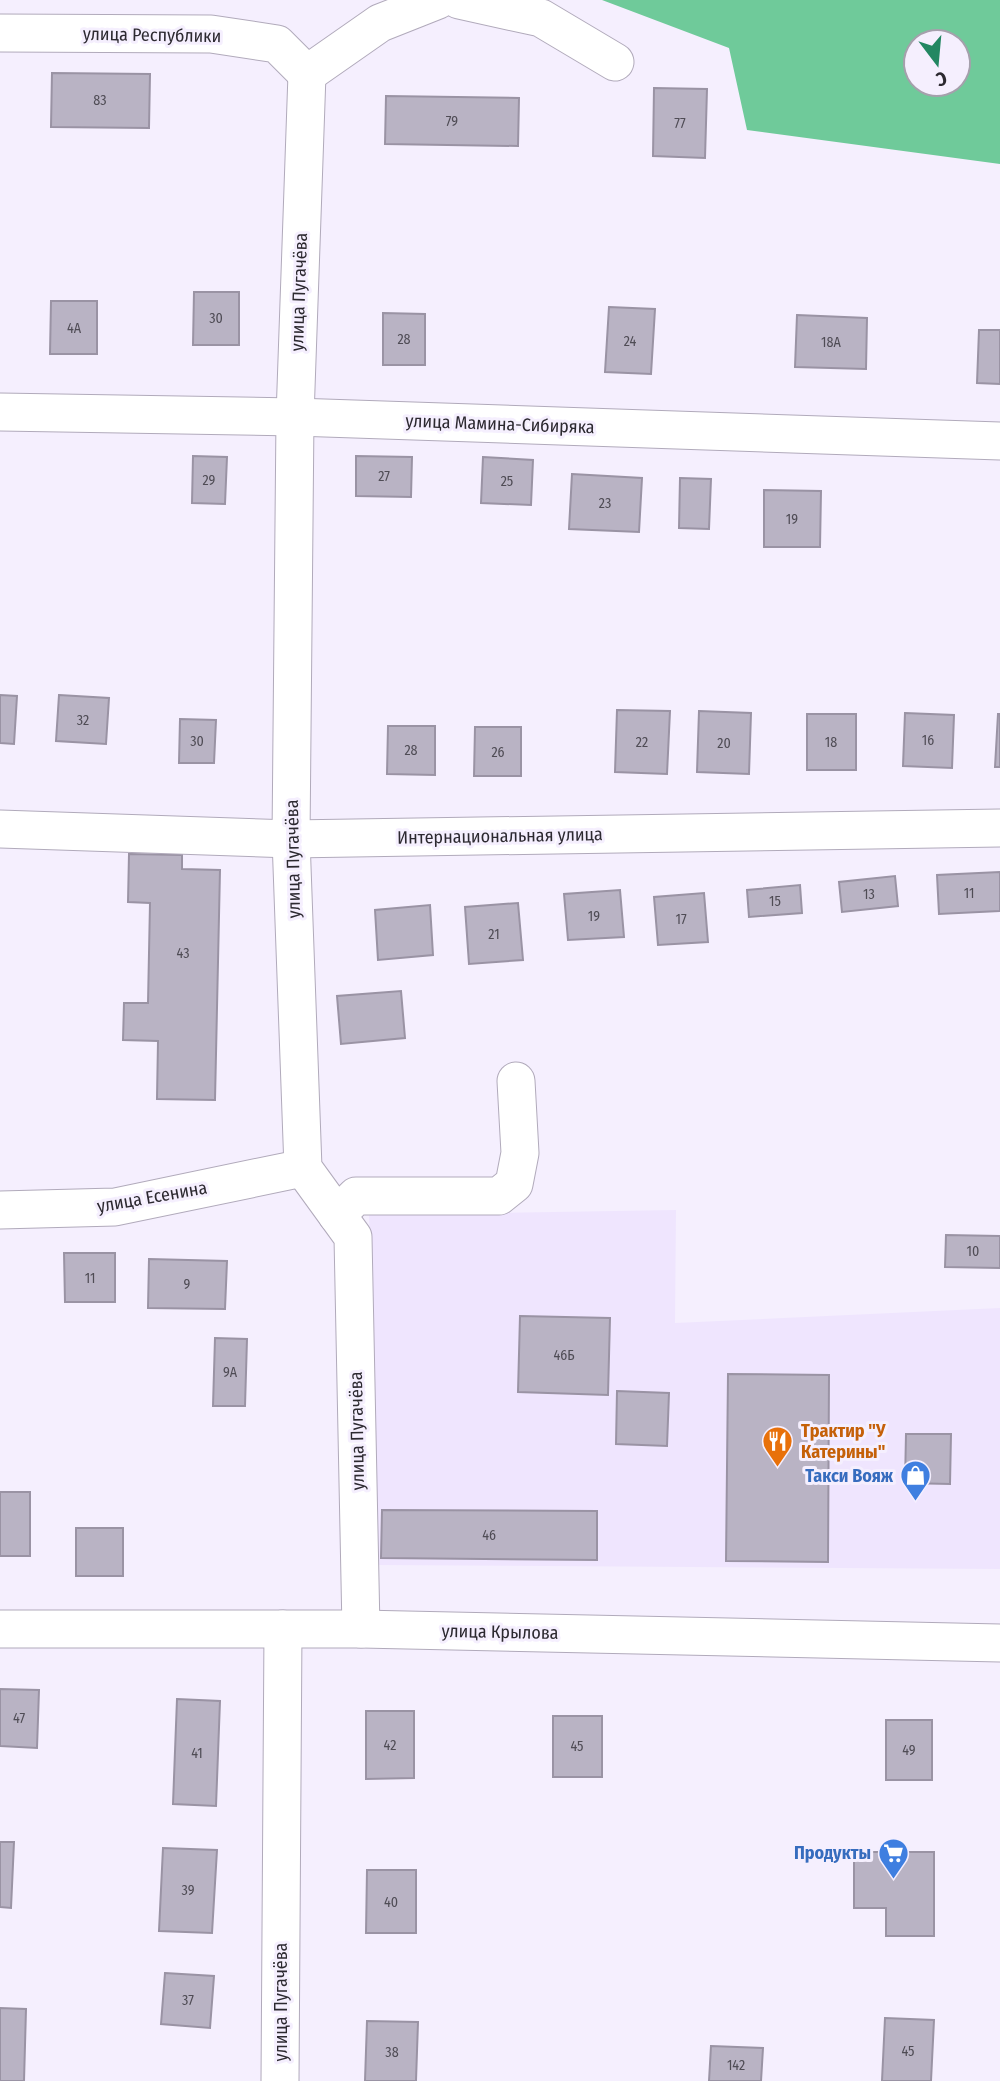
<svg xmlns="http://www.w3.org/2000/svg" width="1000" height="2081" viewBox="0 0 1000 2081" font-family="'Fira Sans Condensed',sans-serif">
  <rect width="100%" height="100%" fill="#f5effe"/>
  <path fill="#efe5fe" d="M676 1210 675 1323 1000 1308V1569L377 1565 369 1215Z"/>
  <path fill="#6fca9a" fill-rule="evenodd" d="M602 0H1000V164L747 130 729 48ZM916 42H958V84H916Z"/>
  <g fill="#b9b3c4" stroke="#9a93a4" stroke-width="2">
    <path d="M52 73 150 74 149 128 51 127Z"/>
    <path d="M654 88 707 89 705 158 653 156Z"/>
    <path d="M386 96 519 98 518 146 385 144Z"/>
    <path d="M194 292H239V345H193Z"/>
    <path d="M51 301H97V354H50Z"/>
    <path d="M609 307 655 309 651 374 605 372Z"/>
    <path d="M383 313 425 314V365H383Z"/>
    <path d="M797 315 867 318 866 369 795 367Z"/>
    <path d="M979 330H1000V384L977 383Z"/>
    <path d="M193 456 227 457 225 504 192 503Z"/>
    <path d="M356 456 412 457 411 497 356 496Z"/>
    <path d="M483 457 533 460 531 505 481 503Z"/>
    <path d="M572 474 642 478 639 532 569 529Z"/>
    <path d="M680 478 711 479 709 529 679 528Z"/>
    <path d="M764 490 821 491 820 547H764Z"/>
    <path d="M0 695 17 696 14 744 0 743Z"/>
    <path d="M59 695 109 698 106 744 56 741Z"/>
    <path d="M617 710 670 711 667 774 615 772Z"/>
    <path d="M699 711 751 713 749 774 697 772Z"/>
    <path d="M905 713 954 715 952 768 903 766Z"/>
    <rect x="807" y="714" width="49" height="56"/>
    <path d="M998 714H1000V767H995Z"/>
    <path d="M180 719 216 720 214 763H179Z"/>
    <path d="M388 726H435V775L387 774Z"/>
    <path d="M475 727H521V776H474Z"/>
    <path d="M129 854 182 855V869L220 870 215 1100 157 1099 158 1041 123 1040 124 1003H148L150 903 128 902Z"/>
    <path d="M1000 872V911L939 914 937 875Z"/>
    <path d="M895 876 898 906 842 912 839 882Z"/>
    <path d="M800 885 802 913 749 917 747 890Z"/>
    <path d="M620 890 624 937 568 940 564 894Z"/>
    <path d="M704 893 708 942 658 945 654 897Z"/>
    <path d="M518 903 523 960 469 964 465 907Z"/>
    <path d="M430 905 433 955 378 960 375 910Z"/>
    <path d="M401 991 405 1038 341 1044 337 996Z"/>
    <path d="M946 1235 1000 1236V1268L945 1267Z"/>
    <path d="M64 1253H115V1302H65Z"/>
    <path d="M149 1259 227 1261 225 1309 148 1308Z"/>
    <path d="M520 1316 610 1318 608 1395 518 1392Z"/>
    <path d="M215 1338 247 1339 245 1406H213Z"/>
    <path d="M728 1374 829 1375 828 1562 726 1561Z"/>
    <path d="M617 1391 669 1393 667 1446 616 1444Z"/>
    <path d="M906 1434H951L950 1484 905 1483Z"/>
    <rect x="0" y="1492" width="30" height="64"/>
    <path d="M382 1510 597 1511V1560L381 1558Z"/>
    <rect x="76" y="1528" width="47" height="48"/>
    <path d="M0 1689 39 1690 37 1748 0 1746Z"/>
    <path d="M177 1699 220 1701 216 1806 173 1804Z"/>
    <path d="M366 1711H414V1778L366 1779Z"/>
    <rect x="553" y="1716" width="49" height="61"/>
    <rect x="886" y="1720" width="46" height="60"/>
    <path d="M0 1842H14L11 1908 0 1907Z"/>
    <path d="M163 1848 217 1850 212 1933 159 1931Z"/>
    <path d="M854 1852H934V1936H886V1908H854Z"/>
    <path d="M367 1870H416V1933H366Z"/>
    <path d="M165 1973 214 1976 210 2028 161 2024Z"/>
    <path d="M0 2008 26 2009 24 2081H0Z"/>
    <path d="M885 2018 934 2020 931 2081H882Z"/>
    <path d="M367 2021 418 2022 416 2081H365Z"/>
    <path d="M711 2046 763 2048 761 2081H709Z"/>
  </g>
  <g fill="none" stroke-linecap="round" stroke-linejoin="round">
    <defs>
      <g id="minor">
        <path d="M459 0 541 18 615 62"/>
        <path d="M0 33 211 34 277 44 307 74 380 23 438 0"/>
        <path d="M307 74 295 417 291 839 303 1168 353 1237 361 1629"/>
        <path d="M0 412 295 417 1000 441"/>
        <path d="M0 829 291 839 1000 828"/>
        <path d="M0 1210 115 1207 303 1168"/>
        <path d="M337 1215 356 1196H499L514 1184 520 1153 516 1081"/>
        <path d="M0 1629H361L1000 1643"/>
        <path d="M280 2081 283 1629"/>
      </g>
    </defs>
    <use href="#minor" stroke="#b1aabb" stroke-width="39"/>
    <use href="#minor" stroke="#fff" stroke-width="37"/>
  </g>
  <defs>
    <symbol id="restaurant-pin" viewBox="-11 -11 22 30"><path d="M0 17L-7.5 6A9.5 9.5 0 1 1 7.5 6Z" fill="#e8710a" stroke="#f5effe"/><path d="M-5-6h1v4h1v-4h1v4h1v-4h1v5L-1.5 .5V6h-2V.5L-5-1ZM5-6V6H3V1.5H1.5Q1.5-4 5-6Z" fill="#fff"/></symbol>
    <symbol id="shop-pin" viewBox="-11 -11 22 30"><path d="M0 17L-7.5 6A9.5 9.5 0 1 1 7.5 6Z" fill="#3f7fe0" stroke="#f5effe"/><path d="M-5-2.5h2.3a2.7 3.5 0 0 1 5.4 0H5L5.5 6h-11ZM-1.5-2.5h3a1.5 2.3 0 0 0-3 0Z" fill="#fff"/></symbol>
    <symbol id="supermarket-pin" viewBox="-11 -11 22 30"><path d="M0 17L-7.5 6A9.5 9.5 0 1 1 7.5 6Z" fill="#3f7fe0" stroke="#f5effe"/><path d="M-6-5.5h2.5l.6 2H6L4.5 2H-2.5L-4.4-4H-6ZM-1.5 3.2a1.3 1.3 0 1 0 .1 0ZM3 3.2a1.3 1.3 0 1 0 .1 0Z" fill="#fff"/></symbol>
  </defs>
  <g fill-rule="evenodd">
    <use href="#restaurant-pin" x="760" y="1424" width="35" height="47"/>
    <use href="#shop-pin" x="898" y="1458" width="35" height="47"/>
    <use href="#supermarket-pin" x="876" y="1836" width="35" height="47"/>
  </g>
  <g text-anchor="middle" dominant-baseline="central" stroke-width="6" stroke-linejoin="round" paint-order="stroke">
    <g font-size="14" fill="#4f4c55">
      <text x="100" y="100">83</text>
      <text x="452" y="121">79</text>
      <text x="680" y="123">77</text>
      <text x="216" y="318">30</text>
      <text x="74" y="328">4А</text>
      <text x="404" y="339">28</text>
      <text x="630" y="341">24</text>
      <text x="831" y="342">18А</text>
      <text x="384" y="476">27</text>
      <text x="209" y="480">29</text>
      <text x="507" y="481">25</text>
      <text x="605" y="503">23</text>
      <text x="792" y="519">19</text>
      <text x="83" y="720">32</text>
      <text x="928" y="740">16</text>
      <text x="197" y="741">30</text>
      <text x="642" y="742">22</text>
      <text x="831" y="742">18</text>
      <text x="724" y="743">20</text>
      <text x="411" y="750">28</text>
      <text x="498" y="752">26</text>
      <text x="969" y="893">11</text>
      <text x="869" y="894">13</text>
      <text x="775" y="901">15</text>
      <text x="594" y="916">19</text>
      <text x="681" y="919">17</text>
      <text x="494" y="934">21</text>
      <text x="183" y="953">43</text>
      <text x="973" y="1251">10</text>
      <text x="90" y="1278">11</text>
      <text x="187" y="1284">9</text>
      <text x="564" y="1355">46Б</text>
      <text x="230" y="1372">9А</text>
      <text x="489" y="1535">46</text>
      <text x="19" y="1718">47</text>
      <text x="390" y="1745">42</text>
      <text x="577" y="1746">45</text>
      <text x="909" y="1750">49</text>
      <text x="197" y="1753">41</text>
      <text x="188" y="1890">39</text>
      <text x="391" y="1902">40</text>
      <text x="188" y="2000">37</text>
      <text x="908" y="2051">45</text>
      <text x="392" y="2052">38</text>
      <text x="736" y="2065">142</text>
    </g>
    <g font-size="18" fill="#2c2930" stroke="#f5effe">
      <text transform="translate(152 35) rotate(1)">улица Республики</text>
      <text transform="translate(299 292) rotate(-88)">улица Пугачёва</text>
      <text transform="translate(500 424) rotate(2)">улица Мамина-Сибиряка</text>
      <text transform="translate(500 836) rotate(-1)">Интернациональная улица</text>
      <text transform="translate(293 859) rotate(-91)">улица Пугачёва</text>
      <text transform="translate(152 1197) rotate(-10)">улица Есенина</text>
      <text transform="translate(357 1431) rotate(-91)">улица Пугачёва</text>
      <text transform="translate(500 1632) rotate(1)">улица Крылова</text>
      <text transform="translate(281 2002) rotate(-90)">улица Пугачёва</text>
    </g>
    <g font-size="18" font-weight="bold" fill="#c56008" stroke="#f5effe" text-anchor="start">
      <text x="801" y="1431">Трактир "У<tspan x="801" dy="21">Катерины"</tspan></text>
    </g>
    <g font-size="18" font-weight="bold" fill="#366cbe" stroke="#f5effe" text-anchor="end">
      <text x="893" y="1476">Такси Вояж</text>
      <text x="871" y="1853">Продукты</text>
    </g>
  </g>
  <g transform="translate(937 63) rotate(164)"><circle r="33" fill="#f5effe" stroke="#a5a0ac" stroke-width="2"/>
  <path d="M0-5L12 26L0 18L-12 26Z" fill="#238762"/>
  <text y="-10" font-size="19" font-weight="bold" text-anchor="middle" fill="#2c2930">С</text>
  </g>
</svg>
